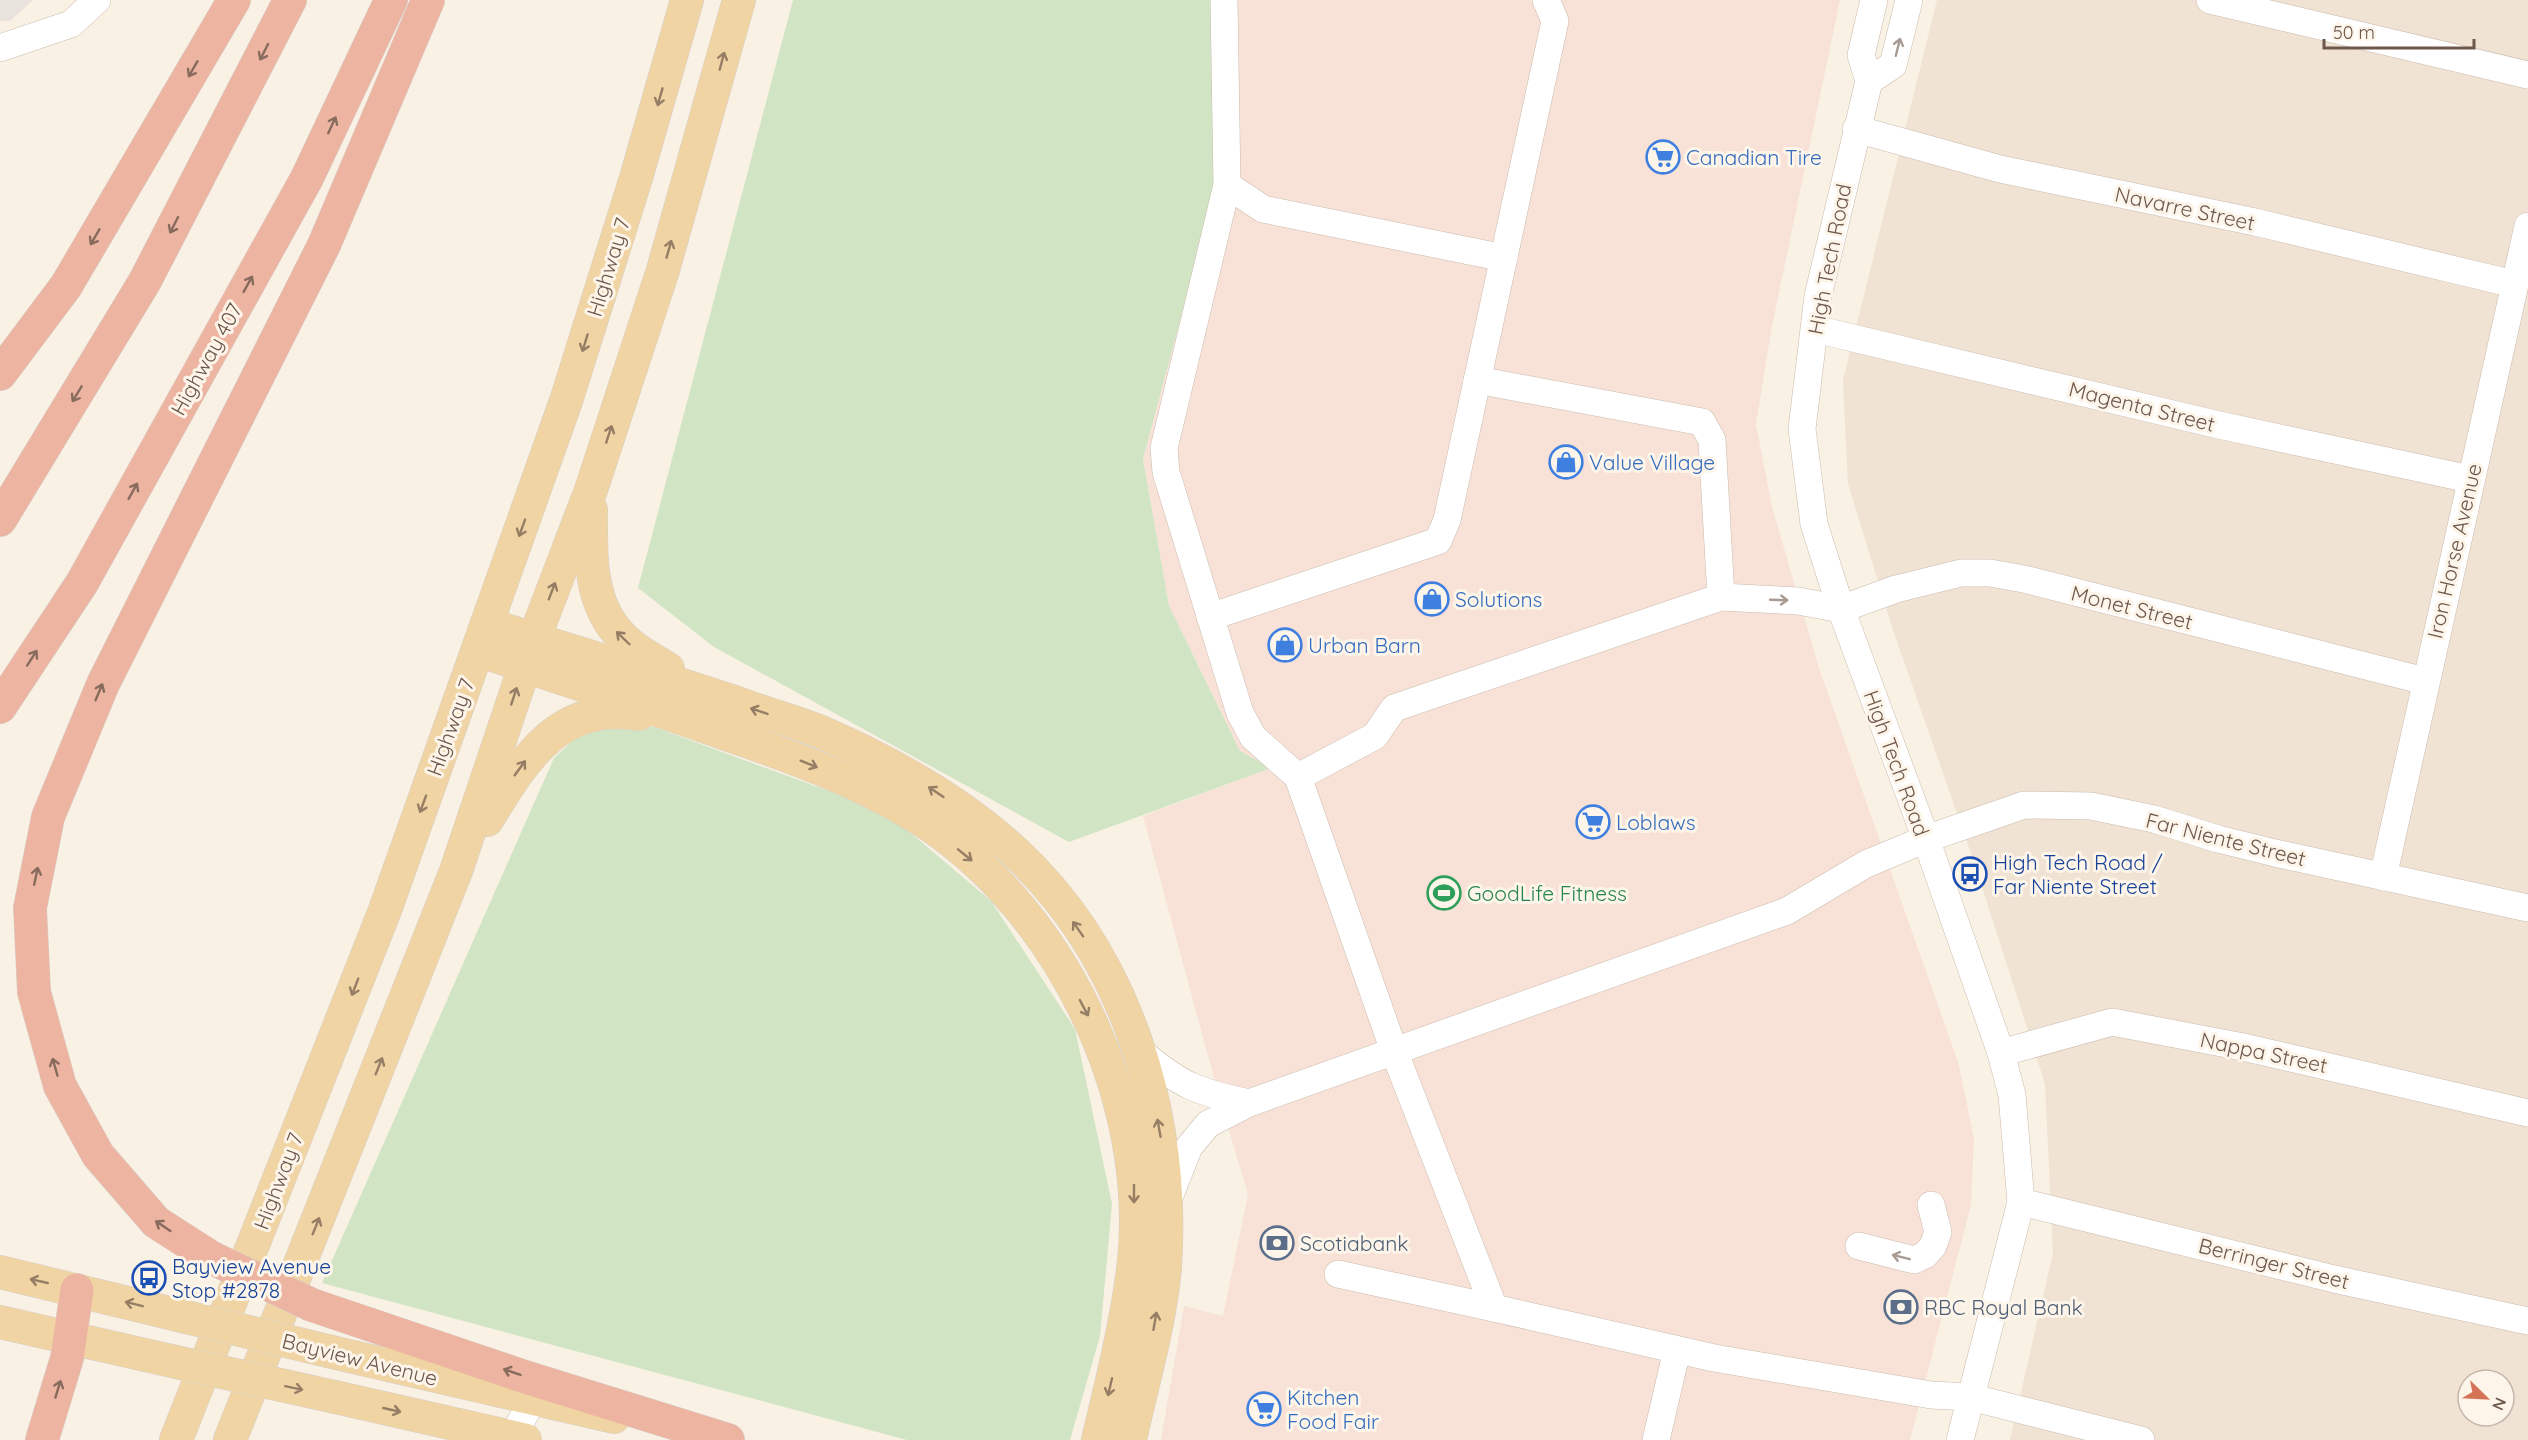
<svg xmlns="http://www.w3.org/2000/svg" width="2528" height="1440" viewBox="0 0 2528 1440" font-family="Quicksand,sans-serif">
  <rect width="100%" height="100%" fill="#f9f1e3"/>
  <path fill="#f0e3d3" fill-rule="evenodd" d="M1937 0H2528V1440H2010L2053 1253 2045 1084 1974 862 1893 630 1848 484 1843 380ZM2468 1380H2504V1416H2468Z"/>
  <path fill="#f8e2d8" d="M1213 0H1840L1772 326 1756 424 1772 507 1819 668 1958 1062 1974 1138 1971 1205 1910 1440H1161L1184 1306 1223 1316 1248 1194 1223 1111 1143 816 1271 768 1240 751 1169 606 1143 459 1215 190Z"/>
  <path fill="#e9e3dd" d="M0 0H33L10 21H0Z"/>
  <g fill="#d1e5c4">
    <path d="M793 0H1213L1215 190 1143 459 1169 606 1240 751 1271 768 1069 842 714 647 638 588Z"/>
    <path d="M588 726 654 727 886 812 991 901 1075 1029 1112 1204 1100 1336 1070 1440H907L322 1283 554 758Z"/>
  </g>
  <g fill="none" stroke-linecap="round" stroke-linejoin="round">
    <defs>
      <g id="minor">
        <path d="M1224 0 1227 185 1164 448 1166 472 1240 713 1253 737 1298 777 1394 1051 1494 1308 1714 1358 1931 1395 1970 1397 2141 1440"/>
        <path d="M1874 0 1861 55 1869 81 1818 296 1802 429 1814 524 1841 609 1926 839 2001 1053 2012 1095 2021 1202 1960 1440"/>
        <path d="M2210 0 2528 75"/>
        <path d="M0 48 71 24 97 0"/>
        <path d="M1869 81 1893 65 1909 0"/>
        <path d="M1856 129 2000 169 2255 222 2514 284"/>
        <path d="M1227 185 1263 209 1504 258"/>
        <path d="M1815 329 2219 425 2470 479"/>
        <path d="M1477 380 1702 422 1712 440 1721 597"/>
        <path d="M1210 617 1438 541 1447 520 1555 21 1546 0"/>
        <path d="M1298 777 1375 736 1394 708 1721 597 1798 601 1841 609 1896 589 1961 573H1990L2024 579 2425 681"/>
        <path d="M2383 877 2528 226"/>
        <path d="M1141 1052C1183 1087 1196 1091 1249 1103"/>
        <path d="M2001 1053 2112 1022 2243 1047 2528 1113"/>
        <path d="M2021 1202 2334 1279 2528 1321"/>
        <path d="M1166 1205 1189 1147 1208 1124 1249 1103 1787 911 1866 864 1926 839 2024 805 2091 806 2154 819 2218 839 2275 853 2528 908"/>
        <path d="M1859 1246 1914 1260 1925 1255 1933 1246 1938 1232 1931 1205"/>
        <path d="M1338 1274 1494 1308"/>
        <path d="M510 1440 533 1400"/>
        <path d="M1656 1440 1677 1350"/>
      </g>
      <g id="major">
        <path d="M591 510C591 560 588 612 632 646 643 655 656 661 668 669"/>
        <path d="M487 624C572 652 658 676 743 705 769 715 797 722 823 733 892 763 958 800 1014 851 1128 956 1175 1116 1165 1267 1160 1325 1142 1384 1130 1440"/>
        <path d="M478 650C559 678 642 704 723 733 790 756 857 780 917 817 1059 905 1151 1096 1134 1261 1127 1322 1112 1381 1098 1440"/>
        <path d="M487 820C524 760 558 701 639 714"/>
        <path d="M0 1272 190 1318"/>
        <path d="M0 1322 176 1362"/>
        <path d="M336 1353 614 1417"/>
        <path d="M335 1397 525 1440"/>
        <path d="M176 1440 385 910 566 401 636 178 687 0"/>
        <path d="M230 1440 456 871 534 639 591 490 663 270 739 0"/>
      </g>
      <g id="highway">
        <path d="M0 374 66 286 234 0"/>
        <path d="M0 520 145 281 290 0"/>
        <path d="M0 707 82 583 307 178 391 0"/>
        <path d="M212 1258 156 1222 98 1155 60 1086 34 992 30 908 48 817 103 684 324 245 428 0"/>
        <path d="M312 1305 522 1376 728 1440"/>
        <path d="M42 1440 67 1358 77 1290"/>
      </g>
    </defs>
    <use href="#minor" stroke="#cbbbae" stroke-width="28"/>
    <use href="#major" stroke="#d6d0cd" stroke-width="34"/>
    <use href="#highway" stroke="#d6d0cd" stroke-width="34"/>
    <use href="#minor" stroke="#fff" stroke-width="27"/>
    <use href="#major" stroke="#f1d4a3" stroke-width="33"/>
    <use href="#highway" stroke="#edb5a1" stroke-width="33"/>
    <defs>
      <g id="major-bridge">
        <path d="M190 1318 336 1353"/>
        <path d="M176 1362 335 1397"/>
      </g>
      <path id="highway-bridge" d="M212 1258 312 1305"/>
    </defs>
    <use href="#major-bridge" stroke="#d6d0cd" stroke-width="34" stroke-linecap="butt"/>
    <use href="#highway-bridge" stroke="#d6d0cd" stroke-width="34" stroke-linecap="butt"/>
    <use href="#major-bridge" stroke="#f1d4a3" stroke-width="33"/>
    <use href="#highway-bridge" stroke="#edb5a1" stroke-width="33"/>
  </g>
  <defs><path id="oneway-shaft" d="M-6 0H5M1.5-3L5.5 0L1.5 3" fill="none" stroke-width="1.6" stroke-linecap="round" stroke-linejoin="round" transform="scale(1.5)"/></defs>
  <g stroke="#a89b94">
    <use href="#oneway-shaft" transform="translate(1898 47) rotate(-76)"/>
    <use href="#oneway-shaft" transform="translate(1779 600) rotate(2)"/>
    <use href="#oneway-shaft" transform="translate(1901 1257) rotate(-166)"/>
  </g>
  <g stroke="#876b5d">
    <use href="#oneway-shaft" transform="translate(264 52) rotate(117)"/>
    <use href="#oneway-shaft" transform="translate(193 69) rotate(120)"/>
    <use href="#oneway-shaft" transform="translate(332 125) rotate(-65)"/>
    <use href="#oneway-shaft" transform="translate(174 225) rotate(117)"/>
    <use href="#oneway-shaft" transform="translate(95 237) rotate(120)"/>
    <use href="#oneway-shaft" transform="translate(248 284) rotate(-61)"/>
    <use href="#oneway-shaft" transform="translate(77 394) rotate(121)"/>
    <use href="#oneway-shaft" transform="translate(133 491) rotate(-61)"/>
    <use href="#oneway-shaft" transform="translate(32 658) rotate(-57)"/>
    <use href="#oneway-shaft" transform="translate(99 692) rotate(-67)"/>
    <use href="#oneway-shaft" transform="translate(36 876) rotate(-78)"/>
    <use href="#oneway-shaft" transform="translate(55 1067) rotate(-106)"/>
    <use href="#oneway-shaft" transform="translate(163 1226) rotate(-146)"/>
    <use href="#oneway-shaft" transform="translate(512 1372) rotate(-161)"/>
    <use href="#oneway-shaft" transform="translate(58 1389) rotate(-73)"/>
  </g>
  <g stroke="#957d66">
    <use href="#oneway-shaft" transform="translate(722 61) rotate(-75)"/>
    <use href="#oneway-shaft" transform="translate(660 97) rotate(106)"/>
    <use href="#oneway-shaft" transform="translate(669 249) rotate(-74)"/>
    <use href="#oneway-shaft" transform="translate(585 343) rotate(107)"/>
    <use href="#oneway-shaft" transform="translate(609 434) rotate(-72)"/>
    <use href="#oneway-shaft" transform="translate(522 528) rotate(110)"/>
    <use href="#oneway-shaft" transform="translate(552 591) rotate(-69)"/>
    <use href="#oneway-shaft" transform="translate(623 638) rotate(-136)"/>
    <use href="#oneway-shaft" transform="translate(514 696) rotate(-72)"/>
    <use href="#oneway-shaft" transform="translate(759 711) rotate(-161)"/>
    <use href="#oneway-shaft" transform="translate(809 764) rotate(22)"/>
    <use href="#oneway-shaft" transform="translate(520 768) rotate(-54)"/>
    <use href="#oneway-shaft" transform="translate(936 792) rotate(-146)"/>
    <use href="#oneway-shaft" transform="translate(423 804) rotate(110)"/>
    <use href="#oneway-shaft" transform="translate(965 855) rotate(39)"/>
    <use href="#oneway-shaft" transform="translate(1078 929) rotate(-125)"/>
    <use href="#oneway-shaft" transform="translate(355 987) rotate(111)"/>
    <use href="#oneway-shaft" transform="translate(1084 1008) rotate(62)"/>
    <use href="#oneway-shaft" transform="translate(379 1066) rotate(-68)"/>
    <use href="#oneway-shaft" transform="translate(1159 1128) rotate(-100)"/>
    <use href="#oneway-shaft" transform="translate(1134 1194) rotate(90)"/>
    <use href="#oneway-shaft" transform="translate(316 1226) rotate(-68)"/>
    <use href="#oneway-shaft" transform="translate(39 1281) rotate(-167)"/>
    <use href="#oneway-shaft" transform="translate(134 1304) rotate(-166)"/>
    <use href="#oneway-shaft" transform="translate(1155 1321) rotate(-80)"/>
    <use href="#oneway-shaft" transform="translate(1110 1387) rotate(103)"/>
    <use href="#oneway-shaft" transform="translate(294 1388) rotate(12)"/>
    <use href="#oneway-shaft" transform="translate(392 1410) rotate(13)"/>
  </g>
  <defs>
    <symbol id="supermarket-ring" viewBox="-11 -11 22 22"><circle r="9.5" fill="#fdf5e9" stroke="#3f7fe0" stroke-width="1.5"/><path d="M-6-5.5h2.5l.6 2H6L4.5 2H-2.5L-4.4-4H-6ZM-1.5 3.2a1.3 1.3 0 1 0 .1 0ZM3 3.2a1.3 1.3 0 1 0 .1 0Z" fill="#3f7fe0"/></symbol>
    <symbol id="shop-ring" viewBox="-11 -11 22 22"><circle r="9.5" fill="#fdf5e9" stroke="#3f7fe0" stroke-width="1.5"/><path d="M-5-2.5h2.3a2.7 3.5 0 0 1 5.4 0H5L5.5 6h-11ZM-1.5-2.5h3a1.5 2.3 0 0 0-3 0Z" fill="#3f7fe0"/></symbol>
    <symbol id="bus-ring" viewBox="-11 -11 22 22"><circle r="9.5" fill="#fdf5e9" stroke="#1a4fb4" stroke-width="1.5"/><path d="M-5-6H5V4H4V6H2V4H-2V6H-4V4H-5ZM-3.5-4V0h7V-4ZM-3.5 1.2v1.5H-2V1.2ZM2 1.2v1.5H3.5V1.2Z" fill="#1a4fb4"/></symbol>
    <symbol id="stadium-ring" viewBox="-11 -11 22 22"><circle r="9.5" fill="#fdf5e9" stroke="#2e9e5b" stroke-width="1.5"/><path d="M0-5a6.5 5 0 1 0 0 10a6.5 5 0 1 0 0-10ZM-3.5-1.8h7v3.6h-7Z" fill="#2e9e5b"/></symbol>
    <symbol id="bank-ring" viewBox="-11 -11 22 22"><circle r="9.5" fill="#fdf5e9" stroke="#5c6f8a" stroke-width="1.5"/><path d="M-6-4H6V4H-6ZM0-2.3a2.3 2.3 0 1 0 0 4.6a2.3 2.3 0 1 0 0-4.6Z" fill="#5c6f8a"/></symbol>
  </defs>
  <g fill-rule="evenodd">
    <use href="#supermarket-ring" x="1644" y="138" width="38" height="38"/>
    <use href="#shop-ring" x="1547" y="443" width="38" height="38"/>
    <use href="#shop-ring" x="1413" y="580" width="38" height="38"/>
    <use href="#shop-ring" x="1266" y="626" width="38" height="38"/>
    <use href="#supermarket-ring" x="1574" y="803" width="38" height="38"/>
    <use href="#bus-ring" x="1951" y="855" width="38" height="38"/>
    <use href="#stadium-ring" x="1425" y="874" width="38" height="38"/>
    <use href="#bank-ring" x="1258" y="1224" width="38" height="38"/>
    <use href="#bus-ring" x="130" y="1259" width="38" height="38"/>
    <use href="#bank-ring" x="1882" y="1288" width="38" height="38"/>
    <use href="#supermarket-ring" x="1245" y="1390" width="38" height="38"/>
  </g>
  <g text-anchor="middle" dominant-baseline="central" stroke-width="6" stroke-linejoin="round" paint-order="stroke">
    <g font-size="21" fill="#366cbe" stroke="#fdf5e9" text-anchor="start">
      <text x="1686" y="157">Canadian Tire</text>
      <text x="1589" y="462">Value Village</text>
      <text x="1455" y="599">Solutions</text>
      <text x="1308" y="645">Urban Barn</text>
      <text x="1616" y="822">Loblaws</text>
      <text x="1287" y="1397">Kitchen<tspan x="1287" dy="24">Food Fair</tspan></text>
    </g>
    <g font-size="21" fill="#6e584c" stroke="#fdf5e9">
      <text transform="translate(2185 208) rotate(12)">Navarre Street</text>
      <text transform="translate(1829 259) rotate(-79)">High Tech Road</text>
      <text transform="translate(608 267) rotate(-73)">Highway 7</text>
      <text transform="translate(206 359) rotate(-61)">Highway 407</text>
      <text transform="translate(2142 406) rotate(14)">Magenta Street</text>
      <text transform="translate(2454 551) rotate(-77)">Iron Horse Avenue</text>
      <text transform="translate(2132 607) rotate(14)">Monet Street</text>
      <text transform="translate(450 727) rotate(-70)">Highway 7</text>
      <text transform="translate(1897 763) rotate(70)">High Tech Road</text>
      <text transform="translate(2226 839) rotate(14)">Far Niente Street</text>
      <text transform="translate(2264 1052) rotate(12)">Nappa Street</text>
      <text transform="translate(278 1181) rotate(-69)">Highway 7</text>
      <text transform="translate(2274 1263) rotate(14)">Berringer Street</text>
      <text transform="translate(360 1359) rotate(14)">Bayview Avenue</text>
    </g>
    <g font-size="21" fill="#164399" stroke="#fdf5e9" text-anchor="start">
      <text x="1993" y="862">High Tech Road /<tspan x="1993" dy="24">Far Niente Street</tspan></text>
      <text x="172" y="1266">Bayview Avenue<tspan x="172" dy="24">Stop #2878</tspan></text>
    </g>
    <g font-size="21" fill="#27864d" stroke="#fdf5e9" text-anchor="start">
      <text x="1467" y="893">GoodLife Fitness</text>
    </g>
    <g font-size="21" fill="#4e5e75" stroke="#fdf5e9" text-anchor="start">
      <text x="1300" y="1243">Scotiabank</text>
      <text x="1924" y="1307">RBC Royal Bank</text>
    </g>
  </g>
  <g transform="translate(2486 1398) rotate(114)"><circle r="28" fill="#fdf5e9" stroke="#c4b6aa" stroke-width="1.5"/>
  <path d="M0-4.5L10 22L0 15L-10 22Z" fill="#d57356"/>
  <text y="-9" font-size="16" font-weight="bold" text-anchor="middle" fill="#6e584c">N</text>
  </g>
  <path d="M2324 39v9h150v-9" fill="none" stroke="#6e584c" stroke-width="3"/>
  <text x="2333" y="39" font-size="18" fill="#6e584c" stroke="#fdf5e9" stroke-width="4.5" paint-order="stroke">50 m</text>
</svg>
